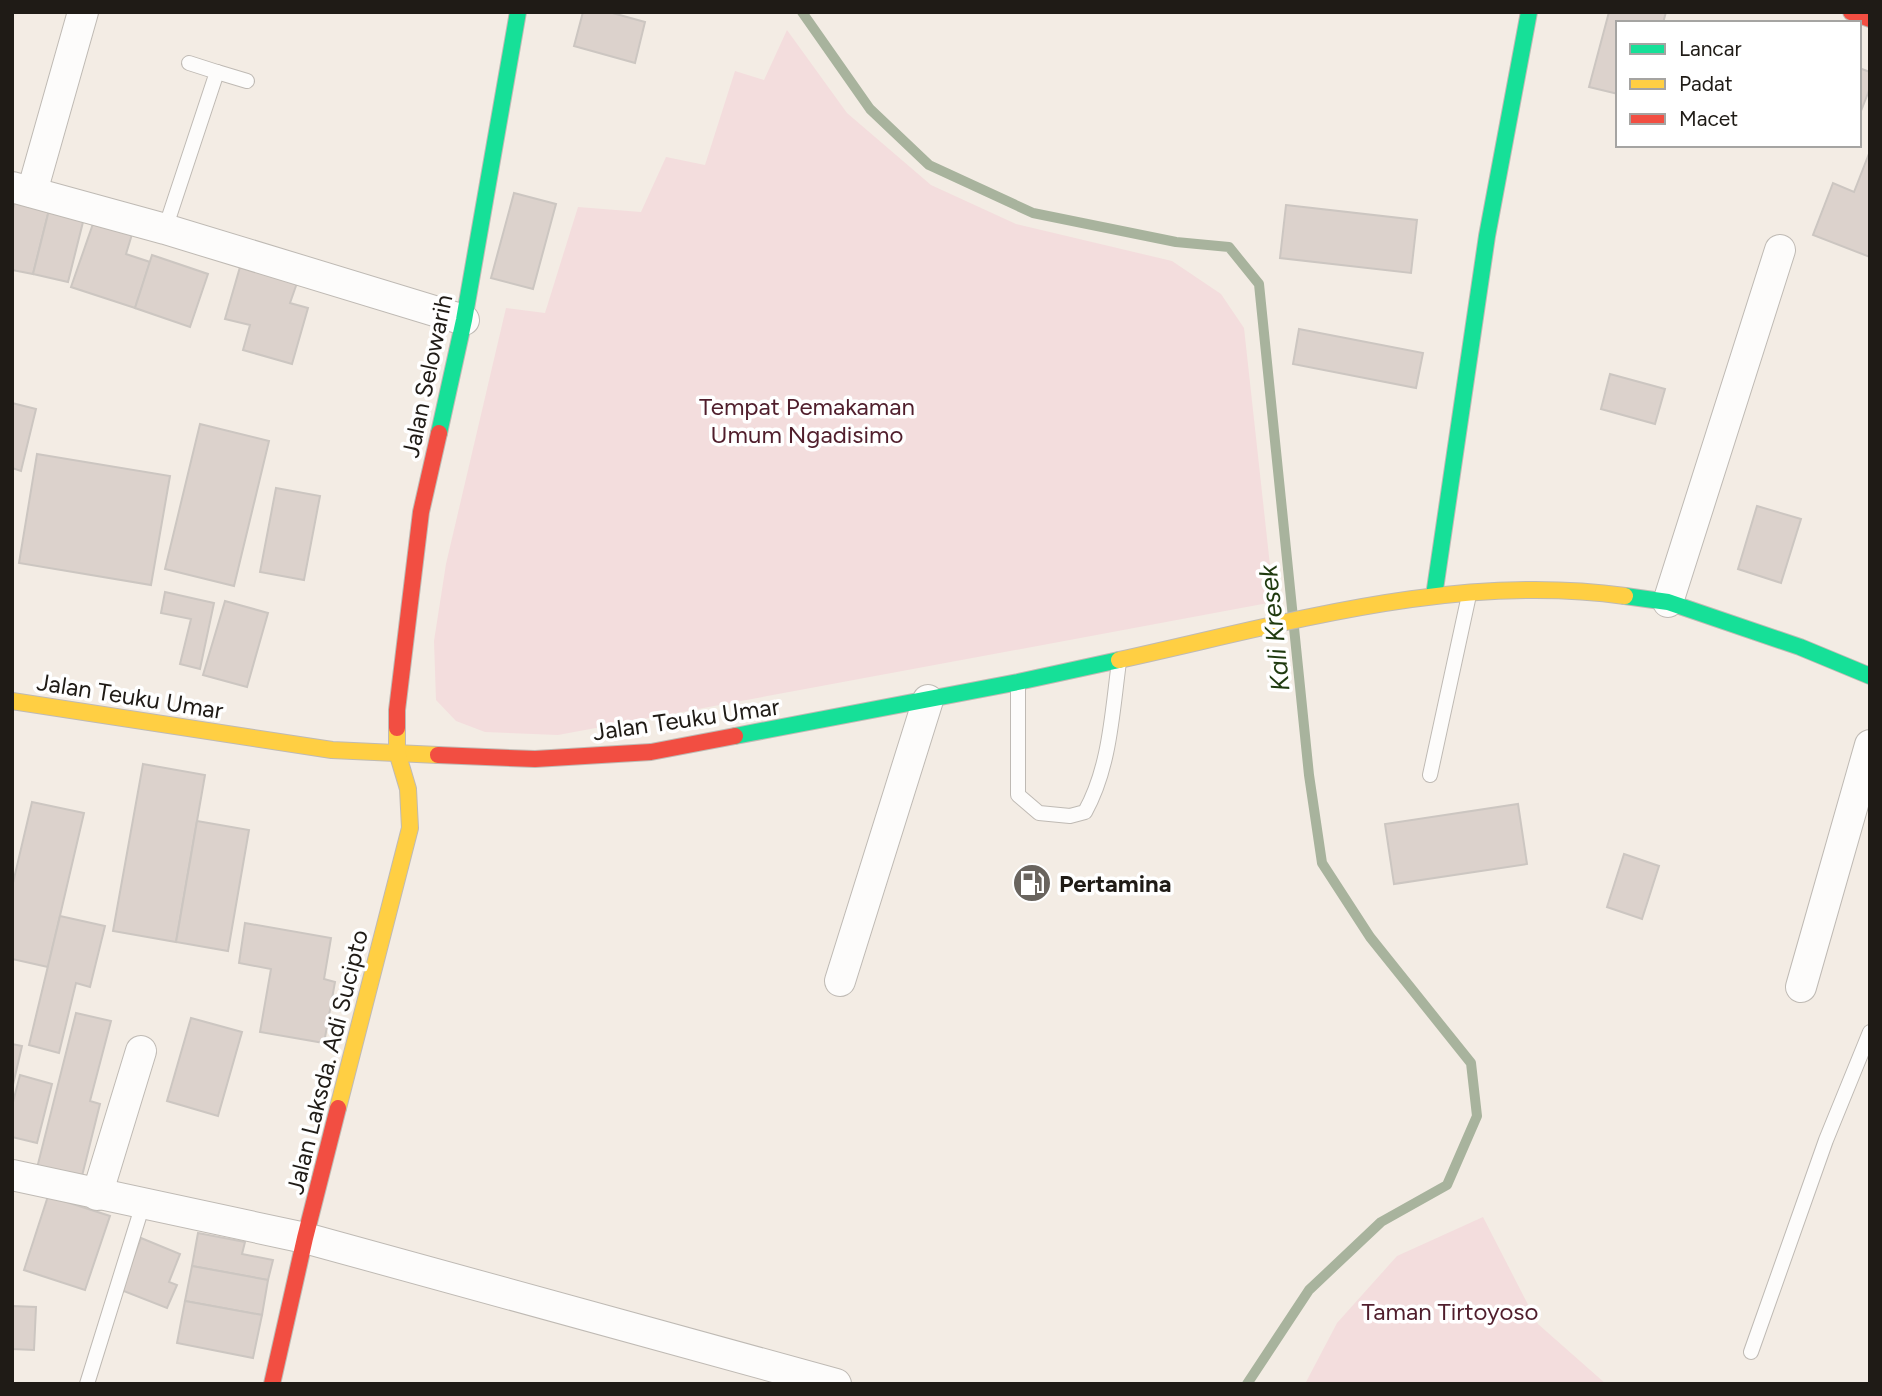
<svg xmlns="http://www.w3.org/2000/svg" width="1882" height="1396" viewBox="0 0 1882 1396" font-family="Figtree,sans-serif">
  <rect width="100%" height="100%" fill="#f3ece4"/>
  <g fill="#f3dddd">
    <path d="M787 30 847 113 931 185 1016 224 1172 261 1221 294 1244 328 1274 602 558 735 485 732 456 721 436 700 434 641 446 564 506 308 545 313 578 207 641 212 666 157 705 165 735 71 764 80Z"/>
    <path d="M1483 1217 1538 1324 1606 1384H1305L1337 1323 1397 1256Z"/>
  </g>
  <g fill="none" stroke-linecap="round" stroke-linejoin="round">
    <path stroke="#a8b39d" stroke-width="10" d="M802 12 870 109 929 165 1033 213 1176 242 1229 247 1259 284 1309 775 1322 863 1370 937 1471 1063 1477 1116 1447 1185 1381 1222 1309 1290 1247 1384"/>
  </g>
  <g fill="#dcd2cc" stroke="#ccc6c1" stroke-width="2">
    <path d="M583 12H609L645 22 635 63 574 46Z"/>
    <path d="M1609 12H1666L1663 23H1618V94L1589 87Z"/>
    <path d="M1859 68 1870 72V88L1859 116Z"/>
    <path d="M1870 151V257L1813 235 1833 183 1854 192Z"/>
    <path d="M514 193 556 204 533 289 491 278Z"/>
    <path d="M16 197 50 206 33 274 12 270V213Z"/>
    <path d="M1286 205 1417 220 1411 273 1280 258Z"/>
    <path d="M50 206 85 214 68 282 33 274Z"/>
    <path d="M95 218 133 231 126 254 150 262 135 308 71 287Z"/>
    <path d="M152 255 208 274 190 327 135 308Z"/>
    <path d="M240 267 297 283 290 303 308 308 292 364 243 350 250 325 225 319Z"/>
    <path d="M1299 329 1423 353 1416 388 1293 364Z"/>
    <path d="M1610 374 1665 389 1655 424 1601 409Z"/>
    <path d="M12 403 36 409 21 471 12 468Z"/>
    <path d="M200 424 269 441 234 586 165 569Z"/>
    <path d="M37 454 170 476 151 585 19 563Z"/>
    <path d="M276 488 320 496 304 580 260 572Z"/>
    <path d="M1757 506 1801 519 1781 583 1738 569Z"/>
    <path d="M165 592 214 603 200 669 180 664 191 619 161 613Z"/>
    <path d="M225 601 268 613 247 687 203 675Z"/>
    <path d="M143 764 205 775 176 942 113 931Z"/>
    <path d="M32 802 84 813 48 967 12 959V887Z"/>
    <path d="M1518 804 1527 864 1394 884 1385 824Z"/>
    <path d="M197 821 249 830 228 951 176 942Z"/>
    <path d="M1624 854 1659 866 1642 919 1607 907Z"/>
    <path d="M60 916 105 926 90 987 76 983 59 1053 29 1045Z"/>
    <path d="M245 923 331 938 324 979 335 982 324 1043 260 1032 271 969 239 963Z"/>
    <path d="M76 1013 111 1021 90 1101 100 1104 80 1184 36 1172Z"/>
    <path d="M191 1018 242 1032 218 1116 167 1101Z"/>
    <path d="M12 1044 22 1046 12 1089Z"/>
    <path d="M20 1075 52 1084 37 1143 12 1137V1106Z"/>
    <path d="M48 1196 110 1216 85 1290 24 1270Z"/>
    <path d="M198 1233 245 1242 242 1254 273 1260 268 1280 192 1266Z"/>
    <path d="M141 1238 180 1254 169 1282 177 1285 167 1308 121 1290Z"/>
    <path d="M192 1266 268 1280 262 1315 185 1301Z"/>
    <path d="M185 1301 262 1315 253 1358 177 1343Z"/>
    <path d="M12 1306 36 1307 34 1350 12 1349Z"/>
  </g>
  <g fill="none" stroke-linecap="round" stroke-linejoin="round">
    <defs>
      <g id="lane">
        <path d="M217 72 247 81"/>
        <path d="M165 229 217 72 189 63"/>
        <path d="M1018 684V795L1039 813 1070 816 1085 812C1110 767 1112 713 1119 662"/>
        <path d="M1430 775 1469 595"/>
        <path d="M1751 1352 1826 1140 1870 1032"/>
        <path d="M87 1384 143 1204"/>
      </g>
      <g id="street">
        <path d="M12 187 165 229 464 320"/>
        <path d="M32 192 83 12"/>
        <path d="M1668 602 1780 250"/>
        <path d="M840 981 928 700"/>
        <path d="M1801 987 1870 745"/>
        <path d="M12 1175 305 1238 836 1384"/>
        <path d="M97 1195 141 1051"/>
      </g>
      <g id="fast">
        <path d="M439 433 464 320 518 12"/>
        <path d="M1434 596 1487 236 1529 12"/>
        <path d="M1625 596 1668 602 1800 647 1870 676"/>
        <path d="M735 736 1018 682 1119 660"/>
      </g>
      <g id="slow">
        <path d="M1119 660C1284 624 1455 572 1625 596"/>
        <path d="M12 701 332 750 438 755"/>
        <path d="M338 1108 410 828 408 789 397 752V728"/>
      </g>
      <g id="jam">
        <path d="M1851 12 1870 19"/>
        <path d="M397 728V710L421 512 439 433"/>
        <path d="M438 755 535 759 651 752 735 736"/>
        <path d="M272 1384 305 1238 338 1108"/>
      </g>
    </defs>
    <use href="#lane" stroke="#bfbab4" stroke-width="16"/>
    <use href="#street" stroke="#bfbab4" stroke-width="32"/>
    <use href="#fast" stroke="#bfbab4" stroke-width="18"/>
    <use href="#slow" stroke="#bfbab4" stroke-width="18"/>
    <use href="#jam" stroke="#bfbab4" stroke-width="18"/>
    <use href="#lane" stroke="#fdfcfb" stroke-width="14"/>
    <use href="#street" stroke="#fdfcfb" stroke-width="30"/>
    <use href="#fast" stroke="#16e098" stroke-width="16"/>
    <use href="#slow" stroke="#ffcf43" stroke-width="16"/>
    <use href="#jam" stroke="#f24e42" stroke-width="16"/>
  </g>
  <defs>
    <symbol id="fuel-disc" viewBox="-11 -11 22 22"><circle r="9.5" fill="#69645e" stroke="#fff"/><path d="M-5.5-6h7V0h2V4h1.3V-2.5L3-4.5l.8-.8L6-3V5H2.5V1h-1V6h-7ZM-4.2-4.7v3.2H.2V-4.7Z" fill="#fff"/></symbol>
  </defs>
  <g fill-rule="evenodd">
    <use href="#fuel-disc" x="1010" y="861" width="44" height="44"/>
  </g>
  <g text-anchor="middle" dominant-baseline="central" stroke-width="7" stroke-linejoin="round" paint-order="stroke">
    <g font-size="24" fill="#1f1b16" stroke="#fff">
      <text transform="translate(427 376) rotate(-78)">Jalan Selowarih</text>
      <text transform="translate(130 696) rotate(9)">Jalan Teuku Umar</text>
      <text transform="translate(686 719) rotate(-8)">Jalan Teuku Umar</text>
      <text transform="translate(327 1062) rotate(-76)">Jalan Laksda. Adi Sucipto</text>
    </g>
    <g font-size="24" fill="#501e2c" stroke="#fff">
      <text x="807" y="406">Tempat Pemakaman<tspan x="807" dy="28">Umum Ngadisimo</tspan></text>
      <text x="1450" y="1311">Taman Tirtoyoso</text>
    </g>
    <g font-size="24" font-weight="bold" fill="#1f1b16" stroke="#fff" text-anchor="start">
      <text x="1059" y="883">Pertamina</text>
    </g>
    <g font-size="26" font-style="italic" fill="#1f3a0f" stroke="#fff">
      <text transform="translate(1274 628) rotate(-96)">Kali Kresek</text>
    </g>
  </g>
  <rect width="1882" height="1396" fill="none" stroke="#1f1b16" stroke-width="28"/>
  <rect x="1616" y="21" width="245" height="126" fill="#ffffff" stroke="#a5a4a2" stroke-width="2"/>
  <rect x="1630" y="44" width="35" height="10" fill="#16e098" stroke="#a5a4a2" stroke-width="2"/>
  <text x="1679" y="56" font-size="21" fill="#1f1b16">Lancar</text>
  <rect x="1630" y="79" width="35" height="10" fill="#ffcf43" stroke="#a5a4a2" stroke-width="2"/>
  <text x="1679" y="91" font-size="21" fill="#1f1b16">Padat</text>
  <rect x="1630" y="114" width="35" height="10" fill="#f24e42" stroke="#a5a4a2" stroke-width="2"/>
  <text x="1679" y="126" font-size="21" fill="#1f1b16">Macet</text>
</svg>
